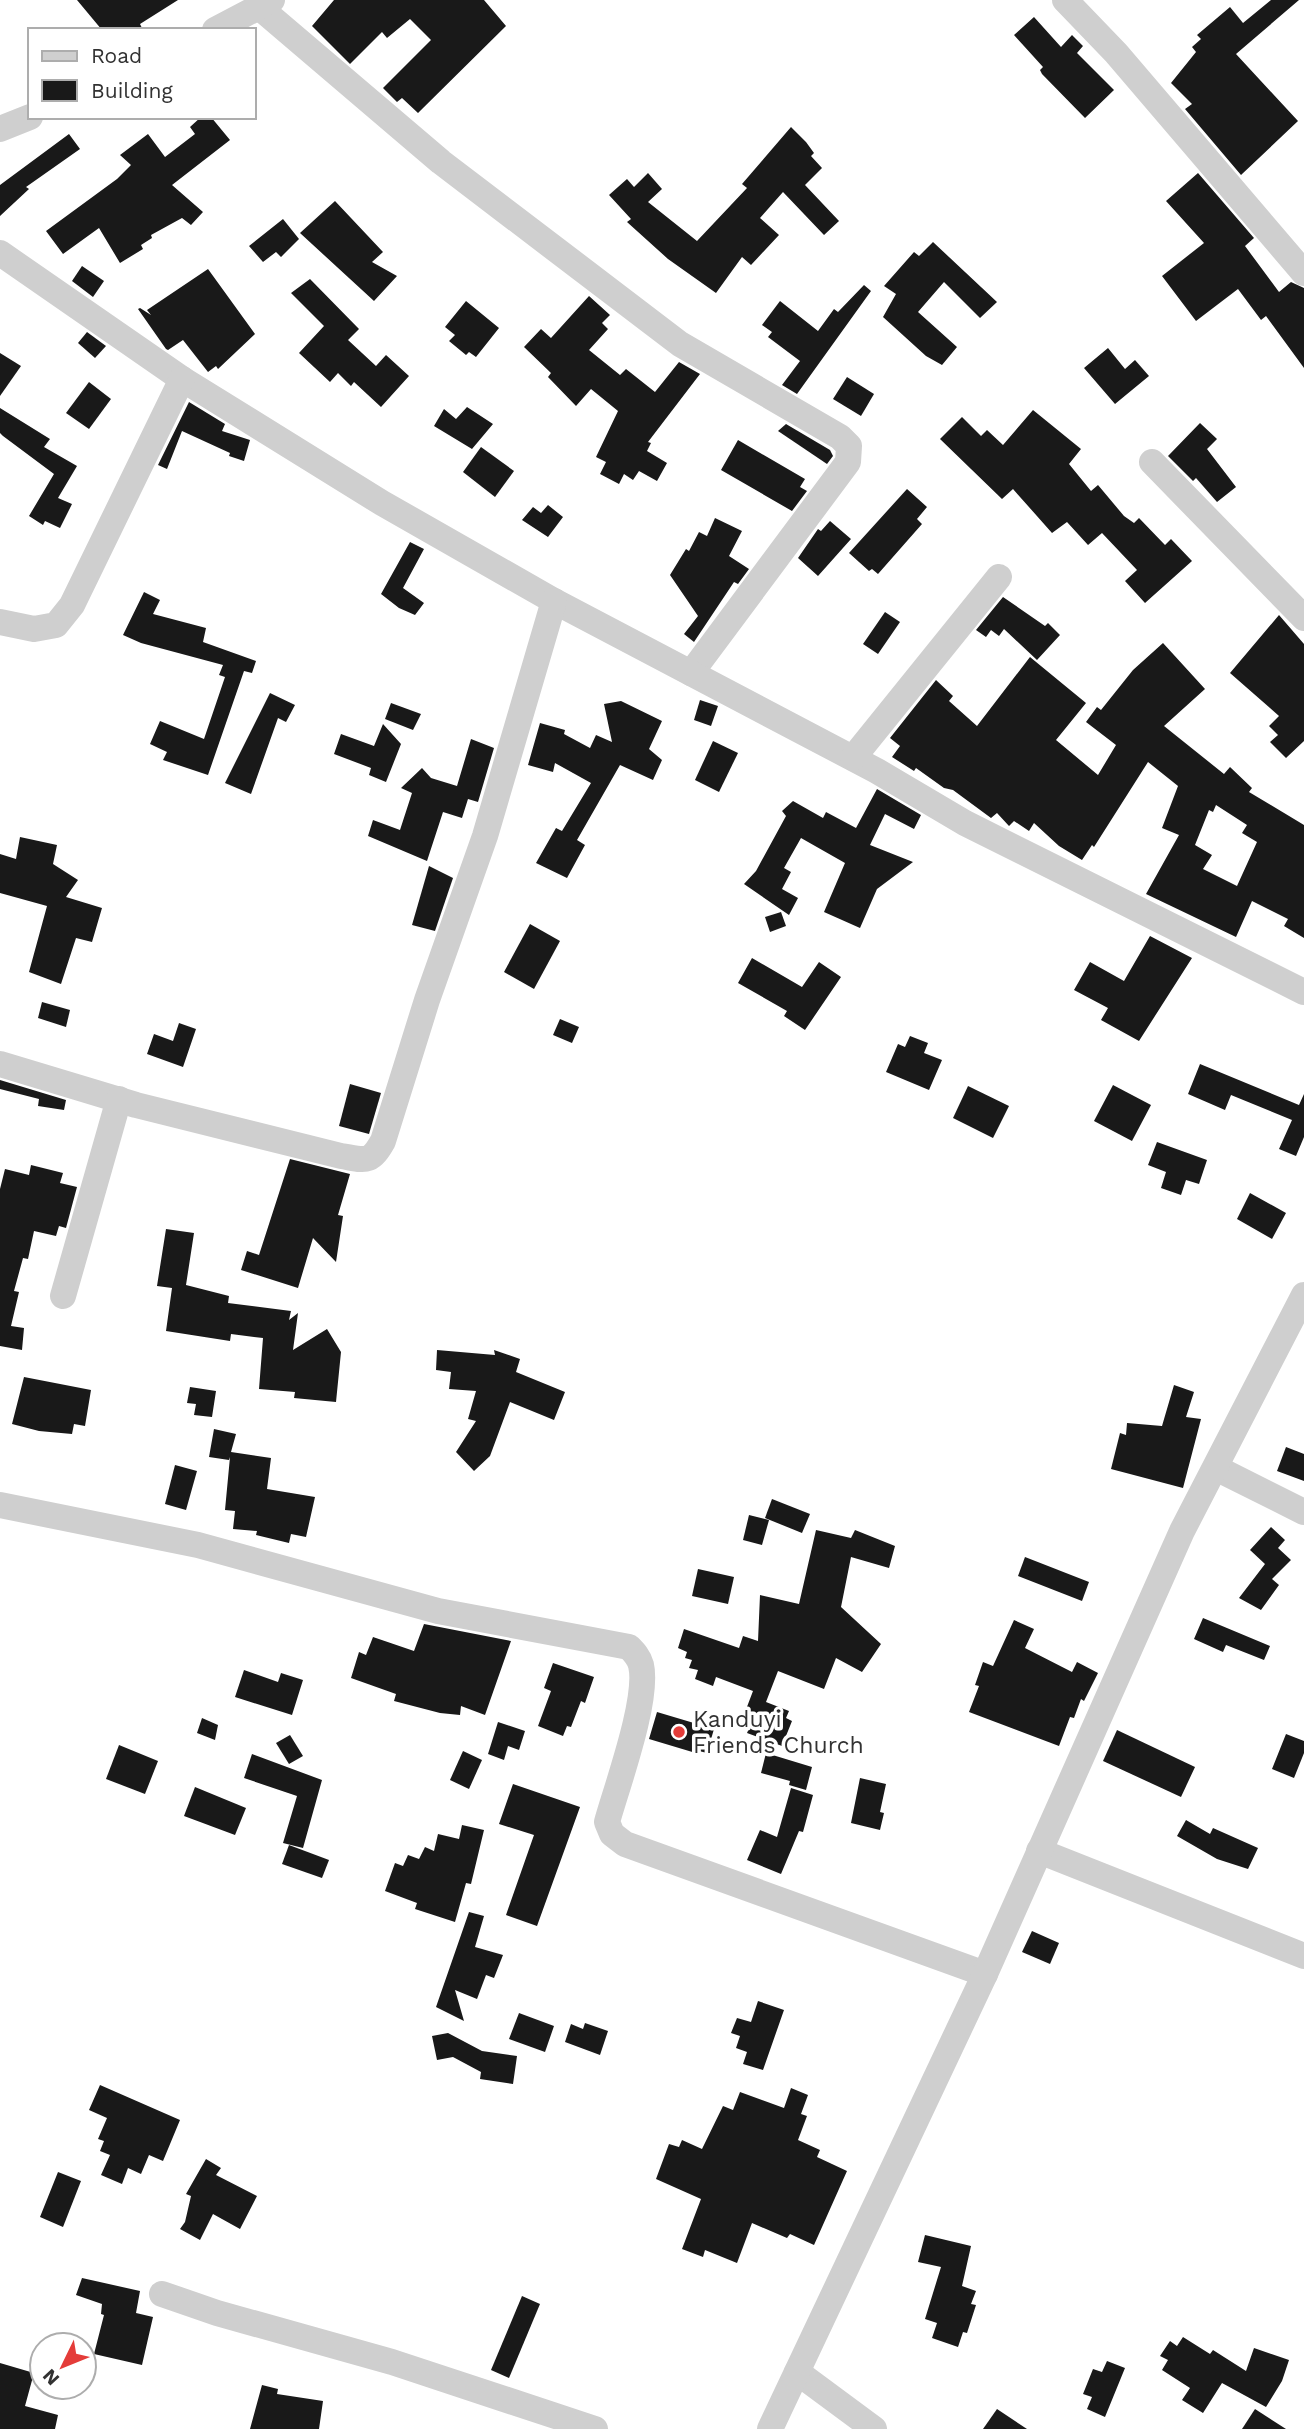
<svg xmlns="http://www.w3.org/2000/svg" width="1304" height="2429" viewBox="0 0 1304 2429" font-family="'Work Sans',sans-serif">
  <rect width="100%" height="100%" fill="#fff"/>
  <g fill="#191919" fill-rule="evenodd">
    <path d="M77 0H178L140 24 143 30H102Z"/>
    <path d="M334 0H484L506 26 418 113 402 98 397 102 383 88 431 40 410 19 387 38 382 32 350 64 312 26Z"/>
    <path d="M1271 0H1299L1236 54 1298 121 1241 175 1185 109 1192 104 1171 83 1196 52 1192 47 1201 39 1197 35 1230 7 1243 23Z"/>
    <path d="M1034 17 1061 47 1072 35 1083 46 1077 53 1114 90 1085 118 1042 74 1040 70 1043 67 1014 35Z"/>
    <path d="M201 117H211L230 140 172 185 203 212 191 225 182 218 151 235 152 238 141 245 143 249 120 263 99 228 63 254 46 231 117 179 131 165 120 155 148 134 165 157 195 134 190 127Z"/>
    <path d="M791 127 806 142 814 153 811 156 822 168 805 185 839 221 824 235 783 192 760 218 779 235 751 265 742 257 716 293 668 259 627 222 631 219 609 195 627 179 634 187 648 173 662 189 648 202 697 241 747 188 742 184Z"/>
    <path d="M69 134 80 149 26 187 29 189 0 216V185Z"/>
    <path d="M1198 173 1254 238 1245 246 1279 292 1291 282 1304 288V368L1266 316 1261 320 1238 289 1196 321 1162 276 1204 243 1166 201Z"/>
    <path d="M335 201 383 252 372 262 397 276 374 301 300 233Z"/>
    <path d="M283 219 299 239 281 257 276 252 263 262 249 246Z"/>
    <path d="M933 242 997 302 980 318 944 282 918 312 957 347 942 365 926 356 883 317 896 294 884 286 914 252 919 256Z"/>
    <path d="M82 266 104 281 93 297 72 281Z"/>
    <path d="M208 269 255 334 218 369 216 366 208 372 183 340 168 350 166 349 138 309 140 308 151 315 147 310Z"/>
    <path d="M310 279 359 329 348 340 376 366 386 355 409 376 381 407 354 382 351 386 338 373 330 382 299 353 324 326 291 293Z"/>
    <path d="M864 285 871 291 797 394 782 385 800 361 768 337 772 332 762 325 780 301 818 331 834 309 838 312Z"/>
    <path d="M589 296 610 315 602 323 608 329 589 350 620 375 626 369 655 392 679 362 700 374 648 442 651 443 647 451 667 463 657 481 639 471 633 480 624 474 619 484 600 474 606 462 596 457 618 411 591 389 576 406 548 377 551 373 524 347 541 329 551 338Z"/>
    <path d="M466 301 499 328 476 357 469 352 466 355 449 341 455 335 445 327Z"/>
    <path d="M87 332 106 346 95 358 78 343Z"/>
    <path d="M1108 348 1125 369 1135 360 1149 376 1115 404 1084 368Z"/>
    <path d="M0 353 21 366 0 396Z"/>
    <path d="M847 377 874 394 861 416 833 399Z"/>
    <path d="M89 382 111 399 89 429 66 413Z"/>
    <path d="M189 402 225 424 222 431 250 440 244 461 229 456 230 453 182 431 167 469 158 465Z"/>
    <path d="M467 407 493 424 472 449 434 426 444 409 456 419Z"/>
    <path d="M0 408 50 439 44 447 77 466 58 498 72 504 60 528 45 521 43 525 29 516 54 474 3 436 0 433Z"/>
    <path d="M1033 410 1081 449 1069 464 1091 491 1098 485 1124 516 1134 523 1139 518 1165 545 1171 539 1192 561 1145 603 1125 581 1137 570 1102 533 1088 545 1067 522 1052 533 1013 489 1002 499 940 439 962 417 981 436 987 430 1003 445Z"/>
    <path d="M1200 423 1217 439 1207 449 1236 487 1217 502 1196 478 1193 481 1168 456Z"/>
    <path d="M786 424 830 450 833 456 827 464 778 431Z"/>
    <path d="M738 440 805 479 800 487 807 491 792 511 721 470Z"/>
    <path d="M481 447 514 471 495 497 463 472Z"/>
    <path d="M907 489 927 507 917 519 922 524 878 574 872 569 869 571 849 553Z"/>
    <path d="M548 505 563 517 548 537 522 520 533 507 541 513Z"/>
    <path d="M715 518 742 531 729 556 749 569 738 584 734 582 694 642 684 634 698 616 670 575 686 549 689 551 699 532 707 536Z"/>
    <path d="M830 521 851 539 818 576 798 558 818 529 821 531Z"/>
    <path d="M410 542 424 549 403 588 424 603 415 615 399 608 381 594Z"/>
    <path d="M144 592 160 600 153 614 206 628 203 642 256 661 252 673 244 671 208 775 163 760 167 752 150 744 160 721 204 739 225 677 219 675 223 665 141 643 123 635Z"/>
    <path d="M1003 597 1045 626 1048 623 1060 635 1037 660 1004 629 999 636 991 630 986 637 976 630Z"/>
    <path d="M885 612 900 622 878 654 863 644Z"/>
    <path d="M1279 615 1304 644V741L1286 758 1270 742 1278 735 1269 726 1279 716 1230 673Z"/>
    <path d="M1163 643 1205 689 1164 726 1224 774 1230 767 1252 788 1249 792 1304 825V938L1284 926 1288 919 1252 901 1236 937 1146 894 1179 835 1162 828 1178 786 1148 762 1094 847 1092 845 1082 860 1059 846 1034 823 1029 831 1014 821 1009 826 997 813 991 818 953 790 944 788 916 768 914 771 892 757 900 746 890 738 936 680 953 696 949 701 977 726 1030 657 1086 703 1056 740 1098 775 1116 745 1086 722 1097 707 1101 710 1133 670ZM1216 805 1247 825 1242 833 1257 842 1237 886 1203 869 1212 855 1195 845 1209 810 1213 812Z"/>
    <path d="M270 693 295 705 286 722 278 718 251 794 225 783Z"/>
    <path d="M700 700 718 706 711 726 694 720Z"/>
    <path d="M621 701 662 721 649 749 662 760 653 780 620 765 577 840 585 845 567 878 536 863 556 828 562 831 591 783 555 763 553 772 528 765 540 723 565 730 564 734 590 748 596 735 612 742 604 704Z"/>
    <path d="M391 703 421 714 413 730 385 719Z"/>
    <path d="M383 724 401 744 386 782 369 775 371 768 334 754 341 734 374 746Z"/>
    <path d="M471 739 494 748 478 802 468 799 462 818 443 812 427 861 368 836 373 820 400 830 412 793 401 788 422 768 431 778 457 786Z"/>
    <path d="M713 741 738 753 719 792 695 780Z"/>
    <path d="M877 789 921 815 914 829 885 814 870 845 913 862 877 889 860 928 824 912 845 863 801 838 784 868 791 872 782 889 798 898 789 915 744 884 756 871 786 816 782 811 793 801 823 818 826 812 856 828Z"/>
    <path d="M20 837 57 845 53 864 78 880 66 897 102 908 92 942 76 938 61 984 29 972 47 906 0 893V854L16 859Z"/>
    <path d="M429 866 453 878 435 931 412 925Z"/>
    <path d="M781 912 786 926 770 932 765 917Z"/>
    <path d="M530 924 560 941 534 989 504 972Z"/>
    <path d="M1150 936 1192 958 1139 1041 1101 1020 1108 1008 1074 990 1090 962 1124 981Z"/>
    <path d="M752 958 802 987 819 962 841 977 805 1030 784 1016 787 1011 738 983Z"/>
    <path d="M42 1002 70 1010 66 1027 38 1018Z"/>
    <path d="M560 1019 579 1027 572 1043 553 1035Z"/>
    <path d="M179 1023 196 1029 183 1067 147 1054 154 1034 173 1041Z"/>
    <path d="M910 1036 928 1043 924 1053 942 1060 929 1090 886 1072 898 1044 905 1047Z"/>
    <path d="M1200 1064 1299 1105 1304 1094V1137L1296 1156 1279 1149 1292 1120 1231 1095 1225 1110 1188 1094Z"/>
    <path d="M0 1080 66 1100 64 1110 38 1106 39 1099 0 1089Z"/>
    <path d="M350 1084 381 1093 369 1134 339 1126Z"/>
    <path d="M1113 1085 1151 1105 1132 1141 1094 1121Z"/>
    <path d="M968 1086 1009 1106 993 1138 953 1118Z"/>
    <path d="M1157 1142 1207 1160 1199 1184 1186 1180 1181 1195 1161 1188 1166 1172 1148 1165Z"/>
    <path d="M290 1159 350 1174 338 1215 343 1216 336 1262 313 1238 298 1288 241 1270 247 1251 259 1255Z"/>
    <path d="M31 1165 63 1173 60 1183 77 1187 66 1228 59 1226 56 1236 34 1231 28 1259 23 1258 14 1291 19 1292 11 1326 24 1328 22 1350 0 1346V1189L5 1169 29 1175Z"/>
    <path d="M1250 1193 1286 1213 1272 1239 1237 1219Z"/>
    <path d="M166 1229 194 1233 186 1285 229 1296 228 1303 291 1311 289 1320 298 1313 293 1350 327 1329 341 1352 336 1402 294 1398 295 1392 259 1389 263 1338 231 1334 230 1341 166 1331 172 1288 157 1286Z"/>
    <path d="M437 1350 495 1355 494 1350 520 1359 516 1372 565 1392 554 1420 510 1402 490 1456 474 1471 456 1452 476 1421 468 1419 476 1391 449 1389 451 1372 436 1370Z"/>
    <path d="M24 1377 91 1390 85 1426 74 1424 72 1434 39 1431 12 1424Z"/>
    <path d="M1174 1385 1194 1392 1186 1417 1201 1419 1183 1488 1111 1469 1120 1433 1126 1435 1127 1423 1162 1426Z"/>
    <path d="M190 1387 216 1391 212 1417 194 1415 196 1404 187 1403Z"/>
    <path d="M214 1429 236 1434 231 1452 271 1458 267 1489 315 1497 306 1537 291 1534 289 1543 256 1535 257 1531 233 1529 235 1511 225 1510 230 1457 229 1460 209 1457Z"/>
    <path d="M1286 1447 1304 1454V1481L1277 1471Z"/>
    <path d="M175 1465 197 1471 186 1510 165 1504Z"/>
    <path d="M772 1499 810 1514 802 1533 765 1518Z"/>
    <path d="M749 1515 769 1520 762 1545 743 1540Z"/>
    <path d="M1271 1527 1285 1540 1278 1548 1291 1560 1272 1579 1279 1585 1261 1610 1239 1598 1265 1564 1250 1550Z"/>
    <path d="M816 1530 851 1538 855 1530 895 1546 889 1568 851 1557 841 1607 881 1644 862 1672 836 1658 824 1689 778 1671 766 1702 789 1711 786 1718 792 1721 782 1746 747 1733 751 1724 742 1720 753 1691 716 1677 713 1686 695 1679 698 1670 689 1668 692 1660 685 1658 687 1652 678 1648 684 1629 739 1648 743 1636 758 1641 760 1595 799 1604Z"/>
    <path d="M1025 1557 1089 1582 1082 1601 1018 1576Z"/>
    <path d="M698 1569 734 1577 728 1604 692 1596Z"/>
    <path d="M1203 1618 1270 1646 1264 1660 1226 1645 1223 1652 1194 1639Z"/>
    <path d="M1014 1620 1034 1629 1025 1648 1072 1672 1077 1662 1098 1673 1084 1701 1081 1699 1074 1718 1070 1717 1059 1746 969 1712 979 1686 975 1685 983 1662 993 1666Z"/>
    <path d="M424 1624 511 1641 485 1715 461 1706 460 1715 440 1713 394 1701 396 1694 351 1678 359 1652 366 1655 373 1637 414 1651Z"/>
    <path d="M553 1663 594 1677 585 1703 581 1701 571 1727 567 1726 563 1736 538 1726 551 1691 544 1688Z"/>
    <path d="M244 1670 278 1682 281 1673 303 1680 292 1715 235 1697Z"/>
    <path d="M657 1712 714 1729 707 1753 699 1751V1754L649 1739Z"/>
    <path d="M202 1718 218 1725 215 1740 197 1733Z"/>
    <path d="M498 1722 525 1731 519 1750 508 1746 504 1760 488 1754Z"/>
    <path d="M1117 1730 1195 1767 1181 1797 1103 1761Z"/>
    <path d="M1286 1734 1304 1741V1753L1294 1778 1272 1769Z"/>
    <path d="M290 1735 303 1756 289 1764 276 1743Z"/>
    <path d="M119 1745 158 1761 145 1794 106 1779Z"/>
    <path d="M463 1751 482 1760 469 1789 450 1780Z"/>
    <path d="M766 1753 812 1767 806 1790 789 1785 790 1781 761 1773Z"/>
    <path d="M252 1754 322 1780 303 1848 283 1843 297 1796 244 1778Z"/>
    <path d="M860 1778 886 1784 880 1812 884 1813 880 1830 851 1823Z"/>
    <path d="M513 1784 580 1807 537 1926 506 1915 534 1835 499 1824Z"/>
    <path d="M195 1787 246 1808 235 1835 184 1816Z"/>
    <path d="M791 1788 813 1795 803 1832 799 1831 781 1874 747 1860 760 1830 777 1837Z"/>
    <path d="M1186 1820 1210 1834 1213 1828 1258 1848 1248 1869 1217 1859 1177 1836Z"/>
    <path d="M462 1825 484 1830 471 1884 466 1883 455 1922 415 1909 417 1903 385 1891 395 1863 403 1866 408 1855 419 1859 425 1847 434 1851 438 1834 459 1839Z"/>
    <path d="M289 1845 329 1860 322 1878 282 1864Z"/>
    <path d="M469 1912 484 1916 475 1947 503 1955 494 1978 486 1975 477 1999 455 1990 464 2021 436 2007Z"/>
    <path d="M1032 1931 1059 1943 1050 1964 1022 1952Z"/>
    <path d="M758 2001 784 2010 763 2070 743 2064 747 2052 736 2048 740 2036 731 2033 737 2018 751 2022Z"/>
    <path d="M519 2013 554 2026 545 2052 509 2039Z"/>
    <path d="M585 2023 608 2031 600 2055 565 2042 571 2024 583 2029Z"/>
    <path d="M448 2033 482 2051 517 2056 513 2084 480 2079 481 2072 453 2057 437 2060 432 2036Z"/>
    <path d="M100 2085 180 2120 163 2161 149 2155 141 2174 128 2168 122 2184 101 2175 110 2155 100 2151 104 2141 98 2139 107 2118 89 2110Z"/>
    <path d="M791 2088 808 2095 801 2114 807 2116 798 2140 820 2150 817 2157 847 2171 814 2245 790 2234 787 2238 752 2223 737 2263 705 2250 703 2257 682 2249 701 2199 656 2179 669 2144 679 2147 682 2140 702 2149 723 2106 733 2110 740 2092 784 2108Z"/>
    <path d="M206 2159 221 2168 216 2175 257 2196 240 2229 213 2214 200 2240 180 2229 185 2222 191 2196 186 2194Z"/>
    <path d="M58 2172 81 2181 63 2227 40 2217Z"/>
    <path d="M925 2235 971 2246 962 2286 976 2291 971 2304 976 2305 967 2333 963 2332 958 2347 932 2338 937 2323 925 2319 941 2267 918 2262Z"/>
    <path d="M82 2278 140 2291 136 2313 153 2317 142 2365 94 2354 104 2315 101 2314 102 2304 76 2295Z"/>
    <path d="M522 2296 540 2304 509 2378 491 2370Z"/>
    <path d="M1183 2337 1210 2354 1213 2350 1246 2371 1254 2348 1289 2360 1282 2381 1266 2407 1222 2383 1203 2413 1182 2400 1190 2388 1162 2370 1168 2360 1160 2356 1170 2341 1177 2346Z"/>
    <path d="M1107 2361 1125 2368 1105 2417 1087 2409 1092 2397 1083 2394 1093 2369 1102 2372Z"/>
    <path d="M0 2363 34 2373 25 2406 58 2415 55 2429H0Z"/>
    <path d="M262 2385 278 2389 277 2394 323 2401 319 2429H250Z"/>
    <path d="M997 2409 1027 2429H983Z"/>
    <path d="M1255 2409 1286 2429H1242Z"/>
  </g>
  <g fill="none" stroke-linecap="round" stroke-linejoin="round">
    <g stroke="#cfcfcf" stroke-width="26">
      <path d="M1065 0 1116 53 1304 273"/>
      <path d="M259 7 441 162 680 344 840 437 849 446 848 462 691 673"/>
      <path d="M215 30 272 0"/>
      <path d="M0 129 30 117"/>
      <path d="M0 253 182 379 382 503 554 601 877 771 965 823 1304 992"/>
      <path d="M1152 462 1304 618"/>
      <path d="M0 622 34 629 56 625 72 605 182 379"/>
      <path d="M853 758 999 577"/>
      <path d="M0 1064 136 1105 341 1156C366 1160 370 1164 383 1141L427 1000 485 836 554 601"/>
      <path d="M63 1296 119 1099"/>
      <path d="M1216 1468 1304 1512"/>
      <path d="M0 1505 198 1545 438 1611 629 1647C634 1652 639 1657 641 1665 649 1699 617 1786 607 1822L612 1834 625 1844 985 1974"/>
      <path d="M1039 1851 1304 1956"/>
      <path d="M162 2294 217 2313 392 2362 595 2429"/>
      <path d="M797 2372 874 2429"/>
      <path d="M770 2429 985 1974 1182 1531 1304 1295"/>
    </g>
  </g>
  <circle fill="#e43c39" stroke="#fff" stroke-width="2.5" cx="679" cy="1732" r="7"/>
  <g text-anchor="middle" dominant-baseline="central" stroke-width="7" stroke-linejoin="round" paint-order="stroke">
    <g font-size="23" fill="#323232" stroke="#fff" text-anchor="start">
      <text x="693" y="1719">Kanduyi<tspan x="693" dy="26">Friends Church</tspan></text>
    </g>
  </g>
  <rect x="28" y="28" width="228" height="91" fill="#ffffff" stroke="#adadad" stroke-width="2"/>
  <rect x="42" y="51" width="35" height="10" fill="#cfcfcf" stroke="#adadad" stroke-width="2"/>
  <text x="91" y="63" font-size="21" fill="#323232">Road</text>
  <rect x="42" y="80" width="35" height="21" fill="#191919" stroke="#adadad" stroke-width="2"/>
  <text x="91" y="98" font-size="21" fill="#323232">Building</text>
  <g transform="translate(63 2366) rotate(227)"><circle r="33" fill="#ffffff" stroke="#adadad" stroke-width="2"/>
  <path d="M0-5L12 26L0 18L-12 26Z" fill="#e43c39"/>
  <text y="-10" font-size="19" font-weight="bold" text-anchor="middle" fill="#323232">N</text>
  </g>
</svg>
